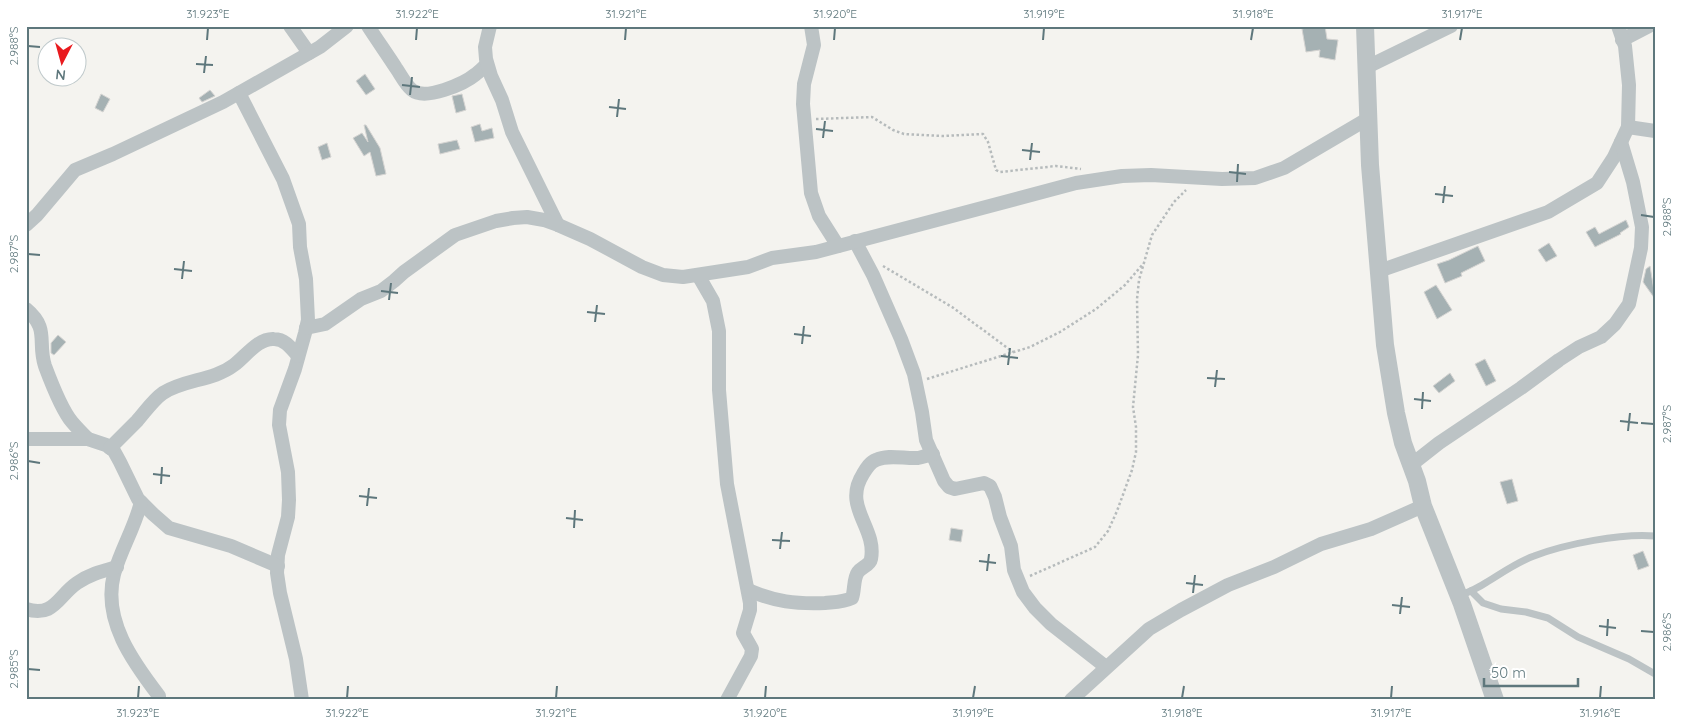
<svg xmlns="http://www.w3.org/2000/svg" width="1681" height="726" viewBox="0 0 1681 726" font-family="Quicksand,sans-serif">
  <rect width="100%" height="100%" fill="#f4f3ef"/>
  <g fill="#a5b1b3" stroke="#d5d4d2">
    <path d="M1316 26H1325L1327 39 1338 40 1335 60 1319 57 1320 50 1306 52 1302 29Z"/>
    <path d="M365 74 375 89 366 95 356 81Z"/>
    <path d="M210 90 215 96 202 102 199 98Z"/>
    <path d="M101 94 110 99 103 112 95 108Z"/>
    <path d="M462 94 466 110 456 113 452 96Z"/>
    <path d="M480 124 482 131 492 128 494 138 475 142 471 127Z"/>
    <path d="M364 125H366L380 148 386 174 376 176 370 152 364 156 353 138 362 133 368 142Z"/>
    <path d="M457 140 460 149 440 154 438 144Z"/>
    <path d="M327 143 331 157 322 160 318 147Z"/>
    <path d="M1626 220 1629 227 1620 233 1621 234 1595 247 1586 232 1595 227 1599 234Z"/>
    <path d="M1549 243 1557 256 1546 262 1538 250Z"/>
    <path d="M1478 246 1485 261 1461 273 1462 276 1445 283 1437 264 1449 260Z"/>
    <path d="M1650 266 1655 297V299L1643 282 1646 269Z"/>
    <path d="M1436 285 1452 310 1437 319 1424 292Z"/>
    <path d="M58 335 66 342 54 355 51 353V343Z"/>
    <path d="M1485 359 1496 381 1486 386 1475 364Z"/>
    <path d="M1450 373 1455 381 1439 393 1433 386Z"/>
    <path d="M1512 479 1518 501 1507 504 1500 482Z"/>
    <path d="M951 528 963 530 961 542 949 540Z"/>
    <path d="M1643 551 1649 566 1638 570 1633 555Z"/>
  </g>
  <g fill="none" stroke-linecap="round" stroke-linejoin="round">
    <g stroke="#b6bbbc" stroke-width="2.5" stroke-dasharray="2.5 2.5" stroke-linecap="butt">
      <path d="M816 119 872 117 893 130 904 134 942 136 983 134 988 142 996 170 1000 172 1056 166 1081 169"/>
      <path d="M883 266 952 307 1013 352"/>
      <path d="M927 379 1030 347 1060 332 1096 309 1125 285 1143 264"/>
      <path d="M1030 576 1095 547 1108 531 1117 511 1132 470 1136 452V427L1133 407 1138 355 1137 299 1139 280 1152 235 1174 202 1186 190"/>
    </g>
    <g stroke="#bcc3c5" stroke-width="7">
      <path d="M1471 591 1483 603 1501 609 1526 612 1548 618 1578 637 1629 659 1655 674"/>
      <path d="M1459 596C1469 592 1478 588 1487 582 1502 573 1517 562 1534 556 1565 544 1622 533 1655 536"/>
    </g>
    <g stroke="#bcc3c5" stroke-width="14">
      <path d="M290 26 309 53"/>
      <path d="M368 26C377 40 387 54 396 68 401 75 405 84 412 90 425 101 464 84 476 74 480 71 484 67 487 64"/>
      <path d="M490 26 485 47 486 59 491 76 502 100 512 132 558 225"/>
      <path d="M811 26 814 45 804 84 803 104 811 193 819 216 838 246"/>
      <path d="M1622 40 1649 26"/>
      <path d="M1367 67 1451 26"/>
      <path d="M239 93 283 179 299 224 300 247 306 279 308 320 305 333 295 369 280 410 279 425 288 472 289 500 288 517 278 555 277 573 280 593 296 659 302 700"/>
      <path d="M1628 127 1655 131"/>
      <path d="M26 225 37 215 75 170 113 154 223 102 320 47 347 26"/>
      <path d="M855 241 873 275 901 339 914 374 922 412 926 440 944 481 949 487 955 489 984 483 990 486 995 497 1000 517 1011 546 1014 570 1023 592 1035 608 1051 624 1106 667"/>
      <path d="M1379 271 1548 212 1597 183 1614 157 1628 127 1629 85 1625 46 1618 26"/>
      <path d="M698 275 713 301 719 331V390L727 484 750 603V610L743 633 752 649 751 656 727 700"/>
      <path d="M26 309C50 329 37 342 45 366 51 382 61 409 72 422 77 428 83 434 88 439"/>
      <path d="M306 328 325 324 361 299 381 291 394 281 404 272 455 235 496 221 513 218 527 217 544 220 558 225 590 239 642 267 663 275 683 277 748 267 772 258 816 252 1076 183 1122 176 1151 175 1222 179 1255 178 1284 168 1369 118"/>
      <path d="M26 439H88L106 445 114 451 120 462 138 499 153 514 169 528 231 546 278 566"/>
      <path d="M110 448C119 439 128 430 137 421 145 412 153 400 163 393 185 379 213 381 234 365 246 356 258 338 274 339 285 339 292 349 298 356"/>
      <path d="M1411 465 1439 443 1521 388 1559 360 1579 347 1601 337 1615 324 1629 304 1641 248 1642 227 1633 182 1621 142"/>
      <path d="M141 502C135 527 121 549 114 574 102 620 133 662 159 696"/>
      <path d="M748 590C776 602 795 604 825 603 835 602 844 602 852 598 855 590 853 579 858 572 862 567 870 565 871 559 877 527 842 507 863 474 866 469 870 462 876 460 888 454 905 459 918 458 923 457 928 455 933 454"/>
      <path d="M26 609C54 618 58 596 77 583 90 574 103 571 117 567"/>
      <path d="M1071 700 1149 629 1181 610 1228 585 1274 567 1321 544 1371 529 1423 506"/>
    </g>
    <path stroke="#bcc3c5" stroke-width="18" d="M1365 26 1370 165 1385 345 1396 413 1403 443 1417 481 1423 506 1462 604 1495 700"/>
  </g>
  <path fill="none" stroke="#5e777c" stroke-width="2" d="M207 40 208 28M416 40 417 28M625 40 626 28M834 40 835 28M1043 40 1044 28M1251 40 1253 28M1460 40 1462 28M28 46 40 47M196 64 213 65M204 73 206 56M402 85 420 87M410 95 412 77M609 107 626 109M617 117 619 99M816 129 833 131M823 138 825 121M1022 150 1040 152M1030 160 1032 143M1229 172 1246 174M1237 182 1238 164M1435 194 1453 196M1443 203 1445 186M1641 215 1654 217M28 254 40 255M174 269 192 271M182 279 184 261M381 291 398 293M389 300 391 283M587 312 605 314M595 322 597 305M794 334 811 336M802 344 804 326M1001 356 1018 358M1008 365 1010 348M1207 378 1225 379M1215 387 1217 370M1414 399 1431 401M1422 409 1423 392M1620 421 1638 423M1641 423 1654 424M1628 431 1630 413M28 461 40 463M153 474 170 476M161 484 162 467M359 496 377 498M367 506 369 488M566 518 583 520M574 528 575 510M772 540 790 541M780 549 782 532M979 561 996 563M987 571 989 554M1186 583 1203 585M1193 593 1195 575M1392 605 1410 607M1400 614 1402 597M1599 626 1616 628M1641 631 1654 632M1607 636 1608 619M28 669 40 670M138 698 139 686M347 698 348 686M556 698 557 686M765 698 766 686M973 698 975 686M1182 698 1184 686M1391 698 1392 686M1600 698 1601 686"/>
  <rect width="1681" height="726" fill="none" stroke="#ffffff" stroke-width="55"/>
  <g transform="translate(62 62) rotate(186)"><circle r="24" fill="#ffffff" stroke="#bfc9cb"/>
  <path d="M0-4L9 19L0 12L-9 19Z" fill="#e91a1e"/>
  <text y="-8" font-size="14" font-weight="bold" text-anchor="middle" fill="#5e777c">N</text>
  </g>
  <path d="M1484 678v8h94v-8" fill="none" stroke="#5e777c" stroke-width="2.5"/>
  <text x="1491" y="678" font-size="15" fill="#5e777c" stroke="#ffffff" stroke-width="4" paint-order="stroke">50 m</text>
  <rect x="28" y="28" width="1626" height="670" fill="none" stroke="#5e777c" stroke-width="2"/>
  <g font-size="12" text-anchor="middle" fill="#5e777c">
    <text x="208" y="18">31.923°E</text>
    <text x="417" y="18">31.922°E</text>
    <text x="626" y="18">31.921°E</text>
    <text x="835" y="18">31.920°E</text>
    <text x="1044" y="18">31.919°E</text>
    <text x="1253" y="18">31.918°E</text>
    <text x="1462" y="18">31.917°E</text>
    <text transform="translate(14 46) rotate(-90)" y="4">2.988°S</text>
    <text transform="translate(1667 217) rotate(-90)" y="4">2.988°S</text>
    <text transform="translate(14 254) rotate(-90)" y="4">2.987°S</text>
    <text transform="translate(1667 424) rotate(-90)" y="4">2.987°S</text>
    <text transform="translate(14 461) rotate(-90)" y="4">2.986°S</text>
    <text transform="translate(1667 632) rotate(-90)" y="4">2.986°S</text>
    <text transform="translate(14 669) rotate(-90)" y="4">2.985°S</text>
    <text x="138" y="717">31.923°E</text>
    <text x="347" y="717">31.922°E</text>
    <text x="556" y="717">31.921°E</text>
    <text x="765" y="717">31.920°E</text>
    <text x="973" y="717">31.919°E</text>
    <text x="1182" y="717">31.918°E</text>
    <text x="1391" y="717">31.917°E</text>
    <text x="1600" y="717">31.916°E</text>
  </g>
</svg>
